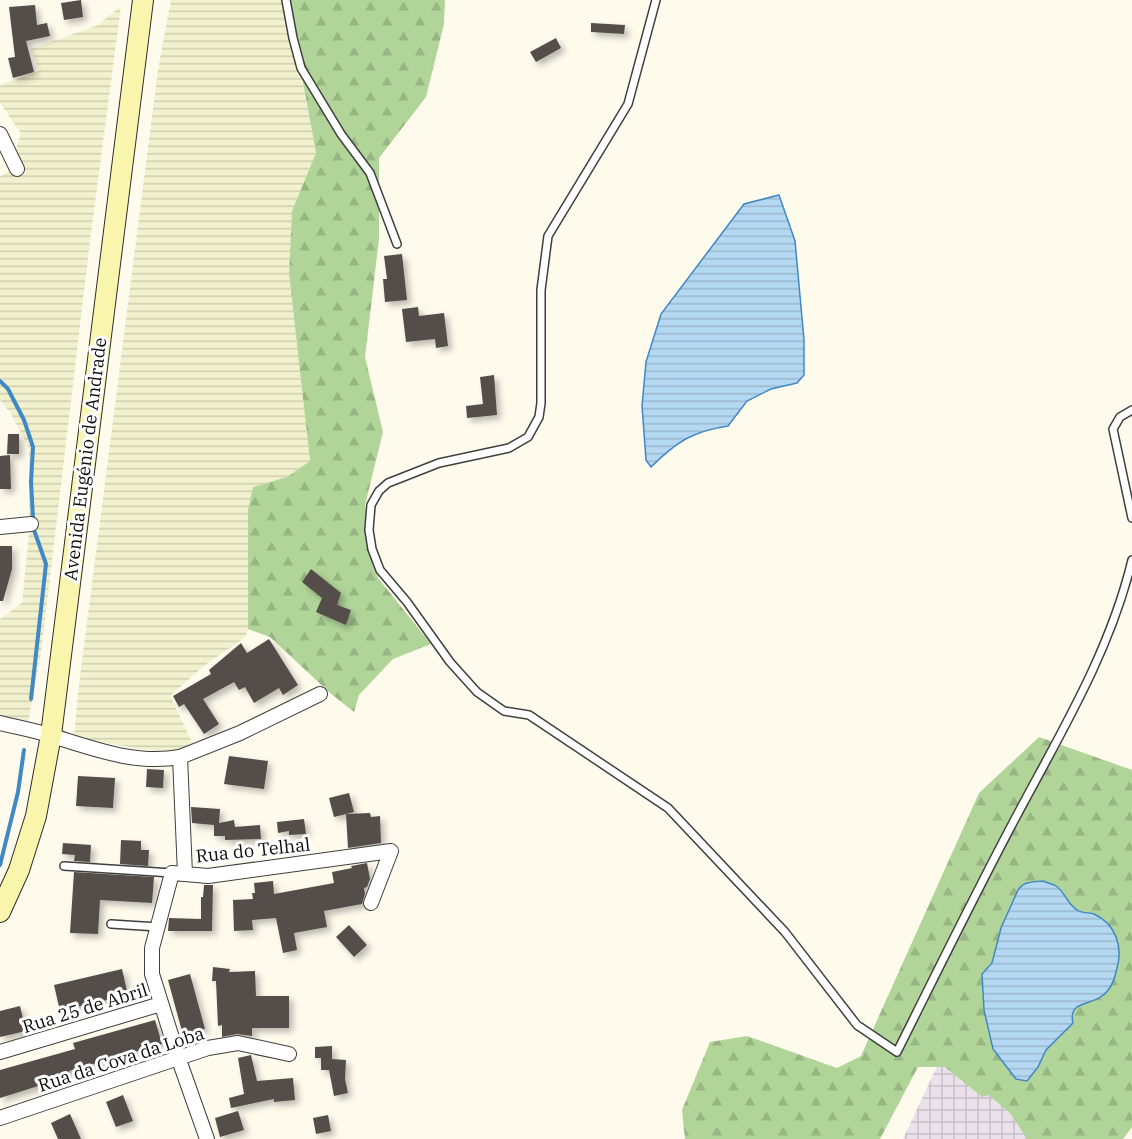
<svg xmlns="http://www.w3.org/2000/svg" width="1132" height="1139" viewBox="0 0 1132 1139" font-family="'IBM Plex Serif',serif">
  <defs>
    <pattern id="industrial-grid" width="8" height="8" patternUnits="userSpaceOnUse" patternTransform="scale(1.5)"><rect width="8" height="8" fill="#eae1eb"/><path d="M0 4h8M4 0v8" fill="none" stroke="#c8c0c8"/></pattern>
    <pattern id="farmland-rules" width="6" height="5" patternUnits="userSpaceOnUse" patternTransform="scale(1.5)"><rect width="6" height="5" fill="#f2f1ce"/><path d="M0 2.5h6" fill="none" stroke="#cecdb0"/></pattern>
    <pattern id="forest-firs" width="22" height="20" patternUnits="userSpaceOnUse" patternTransform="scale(1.5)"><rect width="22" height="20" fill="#b1d599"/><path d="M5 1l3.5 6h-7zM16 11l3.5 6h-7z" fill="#97b683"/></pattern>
    <pattern id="water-rules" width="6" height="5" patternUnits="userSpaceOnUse" patternTransform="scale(1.5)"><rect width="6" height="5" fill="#b5d8f2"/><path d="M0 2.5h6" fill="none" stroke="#9ab8ce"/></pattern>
    <filter id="shadow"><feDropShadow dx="4" dy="4" stdDeviation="3" flood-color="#0004"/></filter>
  </defs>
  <rect width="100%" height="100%" fill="#fefbed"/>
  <path fill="url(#industrial-grid)" d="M939 1062 982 1097 992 1094 1042 1139H903Z"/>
  <g fill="url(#farmland-rules)">
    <path d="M171 0H288L316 153 292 211 289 273 310 461 287 477 253 487 248 629 246 635 240 641 205 665 170 696 195 748 172 754 74 738 78 693 158 70Z"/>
    <path d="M121 6 90 241 41 653 27 728 0 721V619L22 603 29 534V448L11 414 0 400V177L10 170 21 133 0 103V87L1 84 39 71 31 49 98 25Z"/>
  </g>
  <g fill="url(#forest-firs)">
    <path d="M288 0H445L444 24 426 97 379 158V239L365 357 383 432 365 505 378 578 431 644 393 659 359 695 354 712 330 693 270 637 248 629V510L253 487 287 477 310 461 289 273 292 211 316 153Z"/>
    <path d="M1039 737 1132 770V1127L1123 1139H1027L1011 1114 989 1095 982 1097 945 1067H918L880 1139H685L682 1110 710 1042 747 1036 837 1068 861 1056 979 793Z"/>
  </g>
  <g fill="url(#water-rules)" stroke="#4089c4" stroke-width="1.5">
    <path d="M779 195 795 241 804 340V375L797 383 771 389 747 401 728 426C693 431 676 442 651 467L646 460 642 406 646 362 661 314 744 204Z"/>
    <path d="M1043 881C1047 883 1053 884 1056 886 1065 892 1068 905 1077 910 1083 914 1089 912 1094 914 1116 924 1123 947 1117 968 1115 978 1111 990 1102 996 1089 1006 1068 1001 1073 1023L1046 1050 1038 1067 1027 1081 1016 1079 993 1049 984 1010 982 974 992 963 1001 928 1018 890C1024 881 1033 882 1043 881Z"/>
  </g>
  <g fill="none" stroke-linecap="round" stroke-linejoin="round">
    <g stroke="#4089c4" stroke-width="4">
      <path d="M0 381 8 389 24 420 33 447 31 482 33 518"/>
      <path d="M31 699 46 564 34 530"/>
      <path d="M0 865 18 792 24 750"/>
    </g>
  </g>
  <g fill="#544e49" filter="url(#shadow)">
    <path d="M81 0 83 17 64 20 61 3Z"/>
    <path d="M35 5 37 25 47 23 50 36 26 41 34 72 13 78 8 58 15 57 9 7Z"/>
    <path d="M591 23 625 25 624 34 591 32Z"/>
    <path d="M556 38 561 48 536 62 530 52Z"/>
    <path d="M402 254 407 300 385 302 383 279H387L384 256Z"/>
    <path d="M418 307 419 316 444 313 448 346 436 348 435 339 406 342 402 309Z"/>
    <path d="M494 375 497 415 467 418 466 406 483 404 480 377Z"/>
    <path d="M8 434H19V454H7Z"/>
    <path d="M10 455 11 489H0V456Z"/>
    <path d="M0 546H12V569L3 601H0Z"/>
    <path d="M311 569 341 593 337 605 351 610 346 625 316 612 322 598 302 582Z"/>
    <path d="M269 639 298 685 283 695 279 688 254 703 245 687 239 690 234 682 203 699 219 724 204 734 184 704 179 707 173 696 211 674 209 670 241 643 247 653Z"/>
    <path d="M229 756 268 761 264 789 224 784Z"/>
    <path d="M147 769 164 770 163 788 146 787Z"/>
    <path d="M78 776 115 778 113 808 76 806Z"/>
    <path d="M349 793 354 812 334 817 329 798Z"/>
    <path d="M191 807 220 809 219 823 234 820 235 827 260 825 261 839 225 840V836H214V825L192 823Z"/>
    <path d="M370 813 371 817 380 816 381 843 348 848 346 814Z"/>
    <path d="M304 819 306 834 289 835V831L278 833 277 822Z"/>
    <path d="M121 840 141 841V850H149L148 866 120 864Z"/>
    <path d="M63 843 91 845 90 862 74 861 75 855 62 854Z"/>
    <path d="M367 863 370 879 367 887 364 888 365 894 362 904 324 911 327 927 294 933 297 950 283 953 276 918 252 920 253 930 234 931 233 900 253 899 252 893H255L254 883 273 881 274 894 334 883 332 872 352 868 351 866Z"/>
    <path d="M74 872 154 877 152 903 100 900 98 934 70 933Z"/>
    <path d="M204 885H213L212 931H168L169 918 201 919V897H203Z"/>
    <path d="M349 925 367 945 354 957 336 937Z"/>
    <path d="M213 967 230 969 229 972 255 971 256 996H289V1028H252V1036L237 1034 222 1037V1025L218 1026 216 981H212Z"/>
    <path d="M122 969 128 995 60 1011 54 985Z"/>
    <path d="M190 974 205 1029 183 1035 168 980Z"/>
    <path d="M20 1006 26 1031 0 1037V1011Z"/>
    <path d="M155 1020 162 1044 69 1071 70 1076 0 1098V1070L75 1049 73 1043Z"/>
    <path d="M332 1046V1059L346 1060 345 1079 348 1093 334 1096 329 1070H321V1058H315V1047Z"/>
    <path d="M251 1055 257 1081 293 1078 295 1100 274 1102V1099L231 1108 229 1098 244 1094 238 1058Z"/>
    <path d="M123 1095 133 1121 116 1127 106 1102Z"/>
    <path d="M238 1111 244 1130 220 1137 215 1118Z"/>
    <path d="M70 1114 81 1139H58L51 1123Z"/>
    <path d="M328 1115 331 1131 316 1134 313 1118Z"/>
  </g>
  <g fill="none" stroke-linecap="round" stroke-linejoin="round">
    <defs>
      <g id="lane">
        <path d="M286 0 293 38 301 68 341 134 370 173 397 244"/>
        <path d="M656 0 628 104 548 236 541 290V403L539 417 528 437 509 448 439 463 388 483 379 491 371 505 369 530 372 549 380 570 407 602 450 662 477 692 504 711 529 715 668 808 785 932 857 1025 897 1052C936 974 975 894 1016 817 1060 734 1110 652 1132 560"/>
        <path d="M1132 410 1120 417 1113 429 1132 518"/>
        <path d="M64 866 172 873"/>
        <path d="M111 924 158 927"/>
      </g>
      <g id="street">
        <path d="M0 134 17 169"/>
        <path d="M0 527 31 524"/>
        <path d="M0 723C16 727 33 730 49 735 92 748 134 765 180 757L185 874 208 876 391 851 371 903"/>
        <path d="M180 757 240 733 320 694"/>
        <path d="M185 874 172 873 152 948V974L178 1057 207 1139"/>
        <path d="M0 1052 161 1004"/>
        <path d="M0 1118 208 1048 238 1043 289 1054"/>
      </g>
      <path id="secondary" d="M0 912 19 870 36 816 51 735 143 0"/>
    </defs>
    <use href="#lane" stroke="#3f3f3f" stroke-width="10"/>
    <use href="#street" stroke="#3f3f3f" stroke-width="16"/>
    <use href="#secondary" stroke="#2e2e2e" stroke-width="22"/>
    <use href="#lane" stroke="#fff" stroke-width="7"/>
    <use href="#street" stroke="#fff" stroke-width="14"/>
    <use href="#secondary" stroke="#faf5ac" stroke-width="20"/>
  </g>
  <g text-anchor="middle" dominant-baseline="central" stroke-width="6" stroke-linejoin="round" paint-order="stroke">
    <g font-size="18" fill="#0c0c0c" stroke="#fff">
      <text transform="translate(85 459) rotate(-83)">Avenida Eugénio de Andrade</text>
      <text transform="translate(253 850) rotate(-6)">Rua do Telhal</text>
      <text transform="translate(85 1008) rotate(-17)">Rua 25 de Abril</text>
      <text transform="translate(121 1059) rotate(-18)">Rua da Cova da Loba</text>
    </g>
  </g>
</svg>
